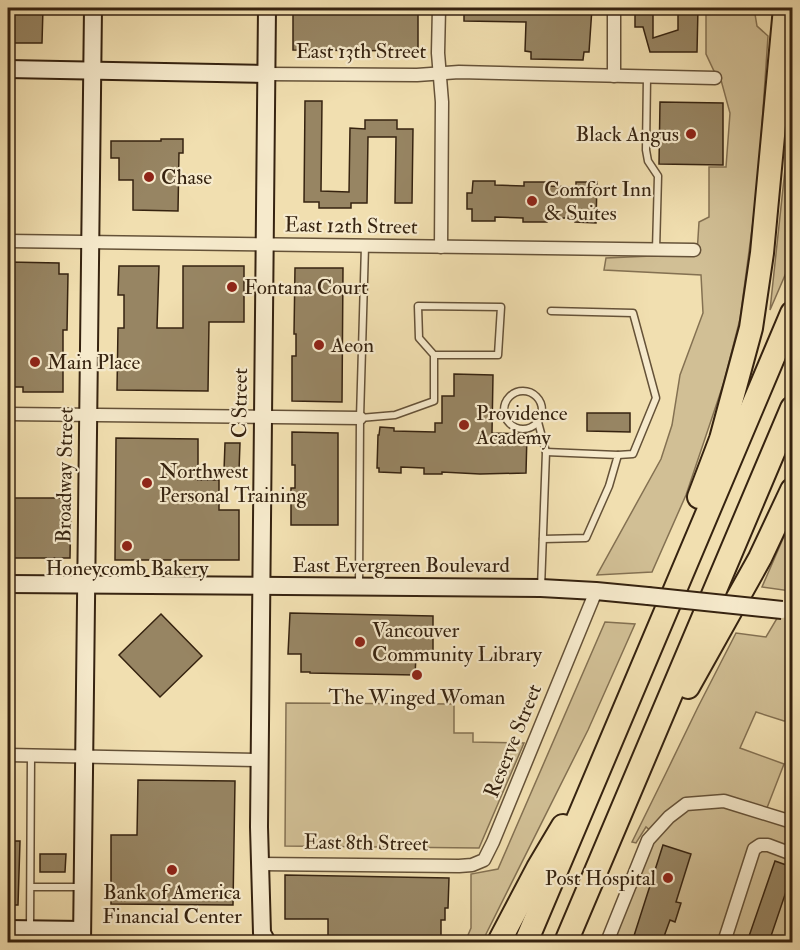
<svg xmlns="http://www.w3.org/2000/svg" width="800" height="950" viewBox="0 0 800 950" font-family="'IM FELL Double Pica',serif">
  <rect width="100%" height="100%" fill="#f1dfb0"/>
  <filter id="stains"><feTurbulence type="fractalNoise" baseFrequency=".00333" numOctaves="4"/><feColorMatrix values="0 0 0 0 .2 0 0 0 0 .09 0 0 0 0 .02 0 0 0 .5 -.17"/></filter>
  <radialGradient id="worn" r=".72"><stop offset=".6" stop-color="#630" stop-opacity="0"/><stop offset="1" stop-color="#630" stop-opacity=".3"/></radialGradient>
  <g fill="#d1bf95" stroke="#847152" stroke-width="1.5">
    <path d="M706 8H754L757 26 768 36 758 184 740 319 724 382 686 495 652 572 597 575 661 459 672 425 680 375 703 313 701 275 604 270 606 258 697 254 699 222 709 217V167H726L730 113 721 80 714 71 706 54Z"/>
    <path d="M792 104V259L770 310Z"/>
    <path d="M792 518V720L784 721 756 712 740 748 784 764 765 813 792 822V942H608L653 833 646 827 636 843 632 842 666 773 698 707 736 633 766 637 782 610 791 591 762 587Z"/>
    <path d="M605 622 635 624 588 730 482 942H465L471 928V874L498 869Z"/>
    <path d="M286 703 454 704V733H473V742L524 743 479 848 285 846Z"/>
  </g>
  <g fill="#978563" stroke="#362310" stroke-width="1.5">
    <path d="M8 8H43L42 43H12V38H8Z"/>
    <path d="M293 8 378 10V8H418V51L293 50Z"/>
    <path d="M464 8H592L589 52H584L583 60 531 59V52L525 51 526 22 464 21Z"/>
    <path d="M635 8H653V38L678 30V8H698L697 52H650L643 27H635Z"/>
    <path d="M305 101H322L321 191 349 192 350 128 365 129V120H397V129H413L412 203H395L396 137H368L367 203H351V208H319V202H304Z"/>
    <path d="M660 102 723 103V165L659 164Z"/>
    <path d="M161 139H183V153H179L178 211 133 210V180H119V158H111V141H161Z"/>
    <path d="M473 181H495V185L524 186V182H546V186L576 187V182H597L596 223 575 222V218H547V222H523V218L495 217V221H472V209H467V193H472Z"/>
    <path d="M8 262 59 263V274H68L67 330H63V392H23V387H8Z"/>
    <path d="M119 266H159L157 328H183V266H244V322H209L208 391 117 390 118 328H124V295H118Z"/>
    <path d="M295 268H343L342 402 292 401V356H296V334H294Z"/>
    <path d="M454 374 493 375 492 433 527 434 526 473 480 474 442 472V474H424V468L401 467V473L379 472V468H377L378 435H379L380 427 394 428V431L435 432V423H442V396H454Z"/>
    <path d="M587 413H630V432L587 431Z"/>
    <path d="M292 432 338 433V525H291V488H295V465H292Z"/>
    <path d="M116 438 198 439V480H219V510H239V560H115Z"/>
    <path d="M225 443H240L239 471H224Z"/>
    <path d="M8 498H71L70 558H8Z"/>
    <path d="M290 613 433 616V657L416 656 415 675 310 673V672H301V654H288Z"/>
    <path d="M161 614 202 656 160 697 119 655Z"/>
    <path d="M138 780 235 781 233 905 111 904V835H137Z"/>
    <path d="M8 841H20L18 905H8Z"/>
    <path d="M663 845 691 854 676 902 681 903 675 922 670 920 662 942H632Z"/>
    <path d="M40 854H66L65 872H40Z"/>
    <path d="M775 861 792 867V874L769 942H747Z"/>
    <path d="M285 875 449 878 448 908H445V920H441V942H328V919H285Z"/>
  </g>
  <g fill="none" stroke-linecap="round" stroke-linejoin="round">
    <defs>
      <g id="lane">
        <path d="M647 77 646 150 648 161 658 176 656 250"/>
        <path d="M551 311 633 313 656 398 633 454 618 455"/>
        <circle cx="523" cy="410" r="19"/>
        <path d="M360 418 395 415 434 401V355L419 338 418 306 501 307 498 355H434"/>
        <path d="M538 422 546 452 541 588"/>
        <path d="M543 539 586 538 609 486 618 455 546 452"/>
        <path d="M359 587 360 418 365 246"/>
        <path d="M31 887H81"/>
        <path d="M30 929 31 756"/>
      </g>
      <g id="street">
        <path d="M439 8 438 53 442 102 441 247"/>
        <path d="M267 74 417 75 459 72 715 78"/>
        <path d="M614 76V8"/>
        <path d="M8 241 694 250"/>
        <path d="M8 414 360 418"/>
        <path d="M8 755 259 760"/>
        <path d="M260 864 459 866 472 865 484 860 493 842 596 591"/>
        <path d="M607 942 648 840 669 817 686 804 724 801 792 822"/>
        <path d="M724 942 754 849 760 845H768L792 854"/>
      </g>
      <g id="secondary">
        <path d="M267 8 259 827 262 933 267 942"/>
        <path d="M8 69 267 74"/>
        <path d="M8 584 541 588 596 591 648 596"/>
        <path d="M8 929 82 930"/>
        <path d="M82 942 93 8"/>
      </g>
      <g id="highway">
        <path d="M699 497 721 439 751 328 762 253 785 8"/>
        <path d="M688 687 760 558 792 490"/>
        <path d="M499 942 538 868 563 826"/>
        <path d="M526 942 792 313"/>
        <path d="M566 942 792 408"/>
      </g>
    </defs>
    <use href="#lane" stroke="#655238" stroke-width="9"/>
    <use href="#street" stroke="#655238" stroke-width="15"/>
    <use href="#secondary" stroke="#362310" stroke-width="20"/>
    <use href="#highway" stroke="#362310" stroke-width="26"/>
    <use href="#lane" stroke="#f6eacc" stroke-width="6"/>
    <use href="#street" stroke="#f6eacc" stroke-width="12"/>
    <use href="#secondary" stroke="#f6eacc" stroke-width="16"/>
    <use href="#highway" stroke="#f1dfb0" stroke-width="22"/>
    <defs>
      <path id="secondary-bridge" d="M648 596 782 610"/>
    </defs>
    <use href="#secondary-bridge" stroke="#362310" stroke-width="20" stroke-linecap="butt"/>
    <use href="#secondary-bridge" stroke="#f6eacc" stroke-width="16"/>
  </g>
  <g fill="#8f2418" stroke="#f6eacc" stroke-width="2">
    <circle cx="691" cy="134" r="6"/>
    <circle cx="149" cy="177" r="6"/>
    <circle cx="532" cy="201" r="6"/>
    <circle cx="232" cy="287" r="6"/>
    <circle cx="319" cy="345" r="6"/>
    <circle cx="35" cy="362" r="6"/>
    <circle cx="464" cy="425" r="6"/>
    <circle cx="147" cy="483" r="6"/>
    <circle cx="127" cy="546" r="6"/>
    <circle cx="360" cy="642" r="6"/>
    <circle cx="417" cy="675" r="6"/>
    <circle cx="172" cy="870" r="6"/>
    <circle cx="668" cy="878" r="6"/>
  </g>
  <g text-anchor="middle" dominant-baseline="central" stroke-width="4.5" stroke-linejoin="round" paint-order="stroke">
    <g font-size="21" fill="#362310" stroke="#f6eacc">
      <text x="361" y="51">East 13th Street</text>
      <text transform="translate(351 226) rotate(1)">East 12th Street</text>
      <text transform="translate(240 403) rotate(-89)">C Street</text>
      <text transform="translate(65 475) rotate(-89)">Broadway Street</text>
      <text x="401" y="565">East Evergreen Boulevard</text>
      <text transform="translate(513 741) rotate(-68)">Reserve Street</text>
      <text transform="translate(366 843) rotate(1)">East 8th Street</text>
    </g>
    <g font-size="21" fill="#362310" stroke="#f6eacc" text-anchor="start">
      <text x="679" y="134" text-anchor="end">Black Angus</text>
      <text x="161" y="177">Chase</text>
      <text x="544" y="189">Comfort Inn<tspan x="544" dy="24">&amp; Suites</tspan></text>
      <text x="244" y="287">Fontana Court</text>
      <text x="331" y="345">Aeon</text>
      <text x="47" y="362">Main Place</text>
      <text x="476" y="413">Providence<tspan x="476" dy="24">Academy</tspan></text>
      <text x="159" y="471">Northwest<tspan x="159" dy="24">Personal Training</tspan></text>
      <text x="127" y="568" text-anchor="middle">Honeycomb Bakery</text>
      <text x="372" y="630">Vancouver<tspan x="372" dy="24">Community Library</tspan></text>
      <text x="417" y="697" text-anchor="middle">The Winged Woman</text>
      <text x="656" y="878" text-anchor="end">Post Hospital</text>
      <text x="172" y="892" text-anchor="middle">Bank of America<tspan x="172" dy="24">Financial Center</tspan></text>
    </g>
  </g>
  <rect width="800" height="950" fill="none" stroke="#f1dfb0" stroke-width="30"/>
  <rect x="9" y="9" width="782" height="932" fill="none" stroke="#362310" stroke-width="3"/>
  <rect x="15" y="15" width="770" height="920" fill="none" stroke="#362310" stroke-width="1.5"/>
  <rect width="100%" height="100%" filter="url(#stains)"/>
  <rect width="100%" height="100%" fill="url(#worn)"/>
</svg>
